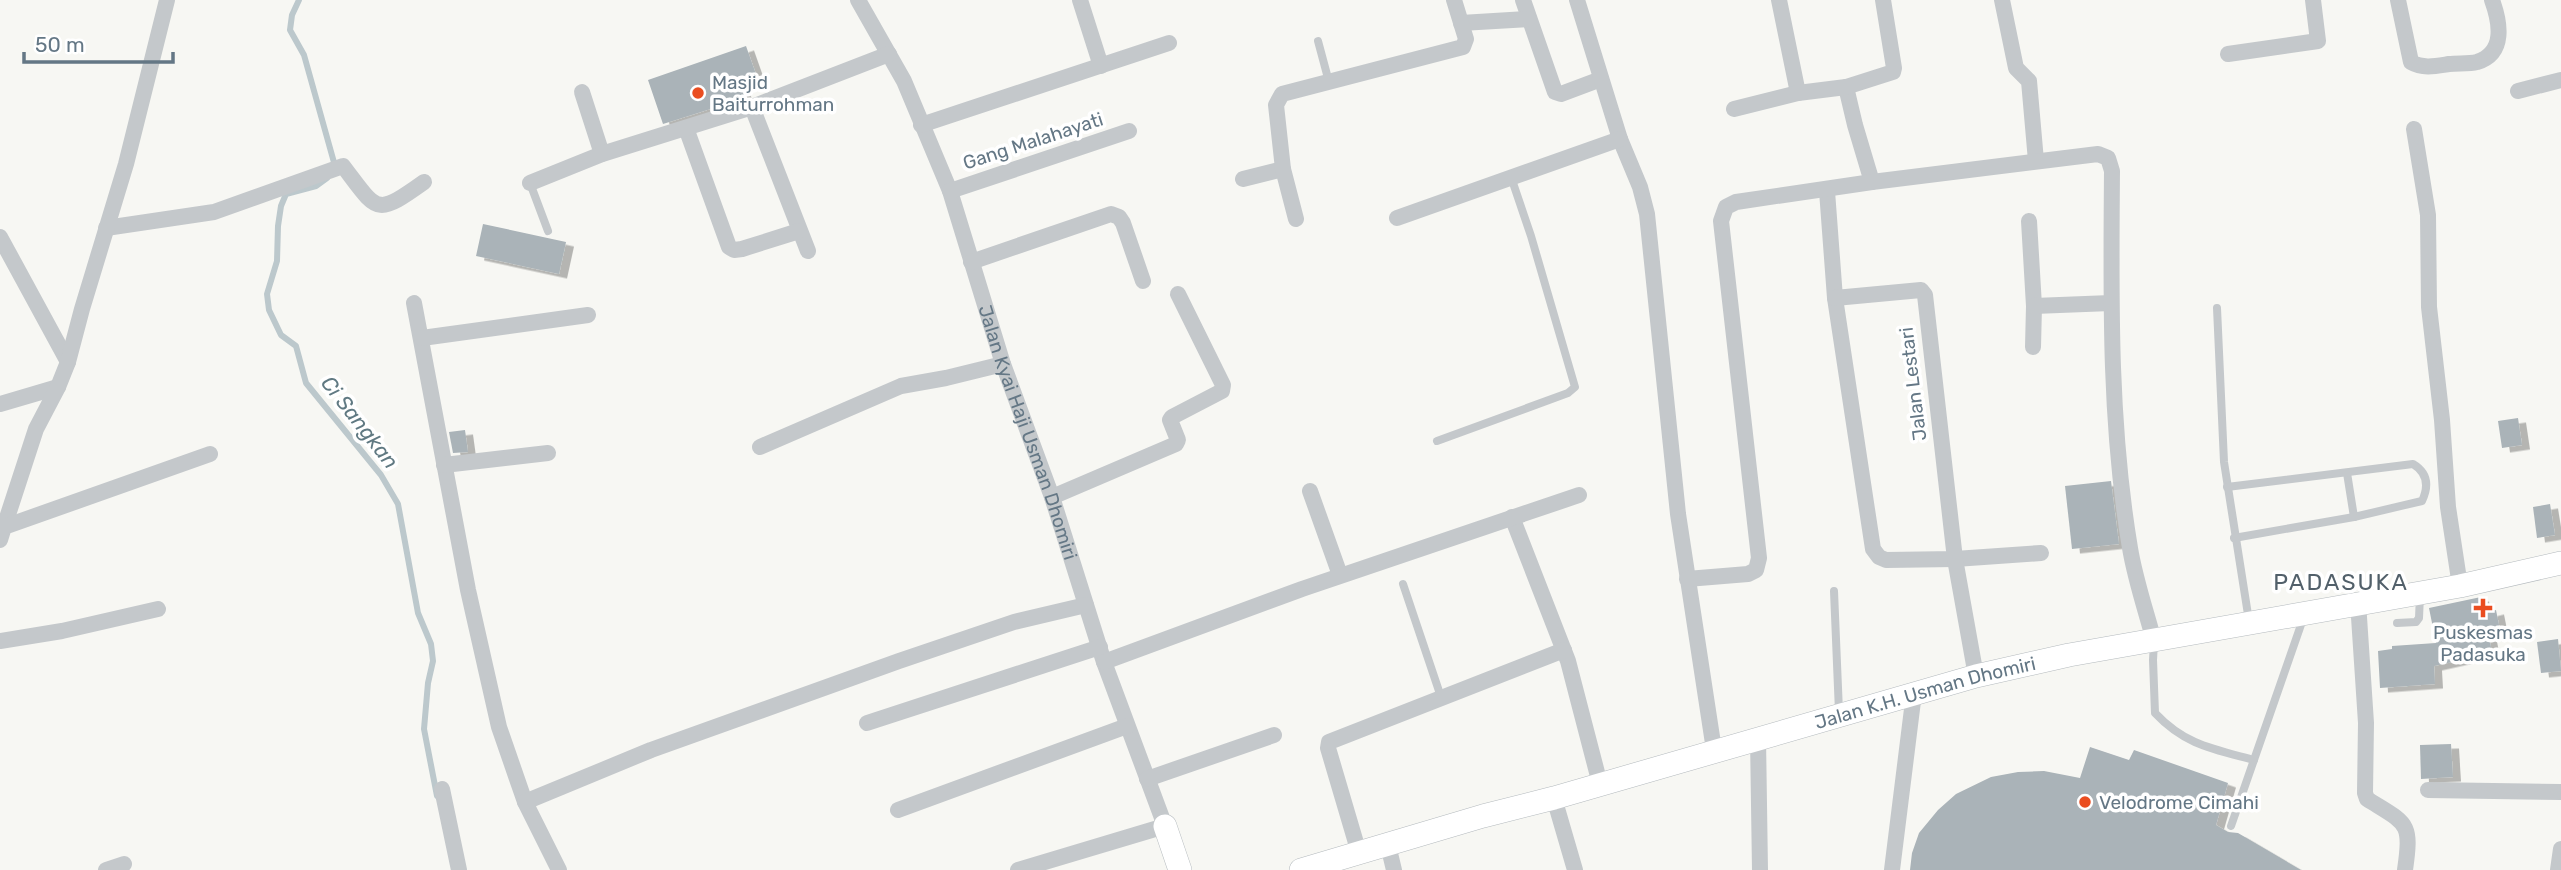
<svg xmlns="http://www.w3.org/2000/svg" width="2561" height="870" viewBox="0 0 2561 870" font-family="Rubik,sans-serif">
  <defs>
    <filter id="shadow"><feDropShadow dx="8" dy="4.5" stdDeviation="0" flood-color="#0004"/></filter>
  </defs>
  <rect width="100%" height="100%" fill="#f7f7f3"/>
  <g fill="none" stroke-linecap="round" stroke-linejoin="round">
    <g stroke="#bcc8cc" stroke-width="6">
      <path d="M299 0 292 15 290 30 304 55 335 166"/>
      <path d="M327 178 316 186 286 194 281 206 278 226 277 261 267 294 269 310 281 335 296 346 306 383 381 475 398 504 418 613 431 644 433 661 428 683 424 729 437 796"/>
    </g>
  </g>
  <g fill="#aab3b8" filter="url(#shadow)">
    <path d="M746 46 758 80 741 86 745 98 663 124 648 80Z"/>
    <path d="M483 224 566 242 559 274 476 256Z"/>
    <path d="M2518 418 2522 445 2502 448 2498 421Z"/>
    <path d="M465 430 468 452 453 453 449 432Z"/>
    <path d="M2111 481 2119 544 2072 549 2065 486Z"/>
    <path d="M2550 504 2555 535 2537 538 2533 507Z"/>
    <path d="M2481 597 2484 613 2496 610 2501 635 2489 637 2492 653 2434 666 2435 684 2380 688 2378 651 2392 649V646L2436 643 2429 608Z"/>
    <path d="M2558 639 2561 671 2541 673 2537 642Z"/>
    <path d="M2451 744 2453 777 2421 779 2420 745Z"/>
    <path d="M2090 747 2129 760 2134 750 2228 783 2216 825 2228 832 2238 833 2301 870H1910L1912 853 1919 833 1938 810 1956 794 1991 777 2018 772 2044 771 2080 778Z"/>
  </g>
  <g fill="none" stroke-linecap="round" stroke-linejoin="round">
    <defs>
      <g id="secondary">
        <path d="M1165 826 1180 870"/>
        <path id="s2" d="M1301 870 1483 816 1554 798 1976 676 2069 655 2460 586 2561 563"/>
      </g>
    </defs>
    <use href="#secondary" stroke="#b4babe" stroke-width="24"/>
    <g stroke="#c4c8cb" stroke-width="8">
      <path d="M1318 41 1329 82"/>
      <path d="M530 183 548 231"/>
      <path d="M2217 308 2224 462 2249 621"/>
      <path d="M1437 441 1568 393 1575 387 1531 236 1511 177"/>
      <path d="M2347 473 2354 517"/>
      <path d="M2227 487 2413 464C2428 473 2429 486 2422 501L2354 517 2234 538"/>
      <path d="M1403 584 1441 697"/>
      <path d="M1834 591 1839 712"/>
      <path d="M2397 623 2416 622 2419 618 2420 595"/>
      <path d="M2154 642 2153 660 2155 713C2185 745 2213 749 2254 760"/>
      <path d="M2231 826 2303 619"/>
    </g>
    <g stroke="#c4c8cb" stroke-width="16">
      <path id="s1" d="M858 0 904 81 950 191 1003 364 1052 497 1104 662 1165 826 1018 870"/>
      <path d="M1080 0 1101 66"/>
      <path d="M1523 0 1555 92 1561 94 1601 79"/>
      <path d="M1577 0 1620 139 1640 187 1647 214 1678 514 1714 750"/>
      <path d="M1779 0 1798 93"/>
      <path d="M2002 0 2016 68 2029 81 2036 161"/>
      <path d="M2398 0 2411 62C2423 69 2436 66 2449 64 2458 63 2469 64 2477 62 2506 53 2500 22 2492 0"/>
      <path d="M1461 23 1528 19"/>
      <path d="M2228 54 2318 41 2313 0"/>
      <path d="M1846 87 1855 125 1872 182"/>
      <path d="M2518 91 2561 80"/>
      <path d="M582 92 602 154"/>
      <path d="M752 107 808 251"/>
      <path d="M1734 109 1798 93 1846 87 1893 72 1894 68 1883 0"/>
      <path d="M921 125 1169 43"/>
      <path d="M686 128 729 247 734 250 742 249 799 231"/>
      <path d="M2414 129 2428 215 2429 307 2442 420 2448 507 2460 586"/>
      <path d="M1243 179 1283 169"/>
      <path d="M530 183 602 154 752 107 889 54"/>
      <path d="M950 191 1129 131"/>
      <path d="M1827 191 1835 298 1873 549 1879 557 1886 560 1955 559 2041 553"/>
      <path d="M1397 218 1620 139"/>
      <path d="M1296 219 1283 169 1276 105 1282 94 1463 47 1466 39 1454 0"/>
      <path d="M2029 221 2034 306 2033 347"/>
      <path d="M106 228 214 212 343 166C378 212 375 217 424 182"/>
      <path d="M0 237 68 362"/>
      <path d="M971 262 1111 214 1119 217 1123 223 1143 281"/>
      <path d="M1835 298 1921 290 1925 295 1955 559 1976 676"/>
      <path d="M414 303 468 590 499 727 525 802 559 870"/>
      <path d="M2034 306 2111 303"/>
      <path d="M422 338 588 315"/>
      <path d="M0 404 58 387"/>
      <path d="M760 447 901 386 946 378 1003 364"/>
      <path d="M444 465 548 453"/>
      <path d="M1310 491 1340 575"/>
      <path d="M1052 497 1176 444 1178 440 1170 420 1172 417 1222 391 1223 385 1178 294"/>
      <path d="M1512 517 1568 661 1600 784"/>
      <path d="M0 528 4 527 36 429 58 387 68 362 82 309 126 164 167 0"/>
      <path d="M0 540 4 527 210 454"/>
      <path d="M1687 579 1748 574 1756 570 1759 558 1721 221 1726 207 1736 202 1872 182 2098 154 2108 158 2112 171C2111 297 2109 423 2130 548 2135 579 2146 611 2154 641"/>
      <path d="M2358 602 2366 723 2365 793 2367 799C2407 824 2412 821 2405 870"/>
      <path d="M0 641 62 631 158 609"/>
      <path d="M1104 662 1302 589 1579 495"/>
      <path d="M867 723 1100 647"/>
      <path d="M1758 738 1760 870"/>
      <path d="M1147 779 1274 735"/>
      <path d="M442 789 459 870"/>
      <path d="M2428 790 2561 792"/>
      <path d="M1554 798 1575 870"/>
      <path d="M525 802 651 750 899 661 1014 622 1086 605"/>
      <path d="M898 810 1127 726"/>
      <path d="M1388 845 1394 870"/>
      <path d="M1359 853 1328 748 1329 742 1564 650"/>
      <path d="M106 870 124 864"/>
      <path d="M1892 870 1914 693"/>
      <path d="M2558 870 2561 849"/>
    </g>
    <use href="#secondary" stroke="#fff" stroke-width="23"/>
  </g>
  <g fill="#ea4d20" stroke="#fff" stroke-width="2.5">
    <circle cx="698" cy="93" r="7"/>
    <path d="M2479.5 597.5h7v7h7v7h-7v7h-7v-7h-7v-7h7z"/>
    <circle cx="2085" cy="802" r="7"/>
  </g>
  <g text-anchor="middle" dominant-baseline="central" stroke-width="7" stroke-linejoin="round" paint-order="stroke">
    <g font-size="19" fill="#647785" stroke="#fff" text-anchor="start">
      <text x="712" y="82">Masjid<tspan x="712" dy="22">Baiturrohman</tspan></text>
      <text x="2483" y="632" text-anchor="middle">Puskesmas<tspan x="2483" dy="22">Padasuka</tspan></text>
      <text x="2099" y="802">Velodrome Cimahi</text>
    </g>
    <g font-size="19" fill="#647785" stroke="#fff">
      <text transform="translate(1033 141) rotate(-18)">Gang Malahayati</text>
      <text transform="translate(1913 384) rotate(-97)">Jalan Lestari</text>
      <text stroke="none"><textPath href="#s1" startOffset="466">Jalan Kyai Haji Usman Dhomiri</textPath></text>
      <text stroke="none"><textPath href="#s2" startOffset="649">Jalan K.H. Usman Dhomiri</textPath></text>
    </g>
    <g font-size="21" font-style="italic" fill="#607982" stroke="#fff">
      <text transform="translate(360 422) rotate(52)">Ci Sangkan</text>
    </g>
    <g font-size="23" letter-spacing="2" fill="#52606a" stroke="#fff">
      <text x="2341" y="582">PADASUKA</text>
    </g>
  </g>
  <path d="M24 52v10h149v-10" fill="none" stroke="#647785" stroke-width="3.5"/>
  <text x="35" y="52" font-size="21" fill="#647785" stroke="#ffffff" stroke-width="5" paint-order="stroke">50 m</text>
</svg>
